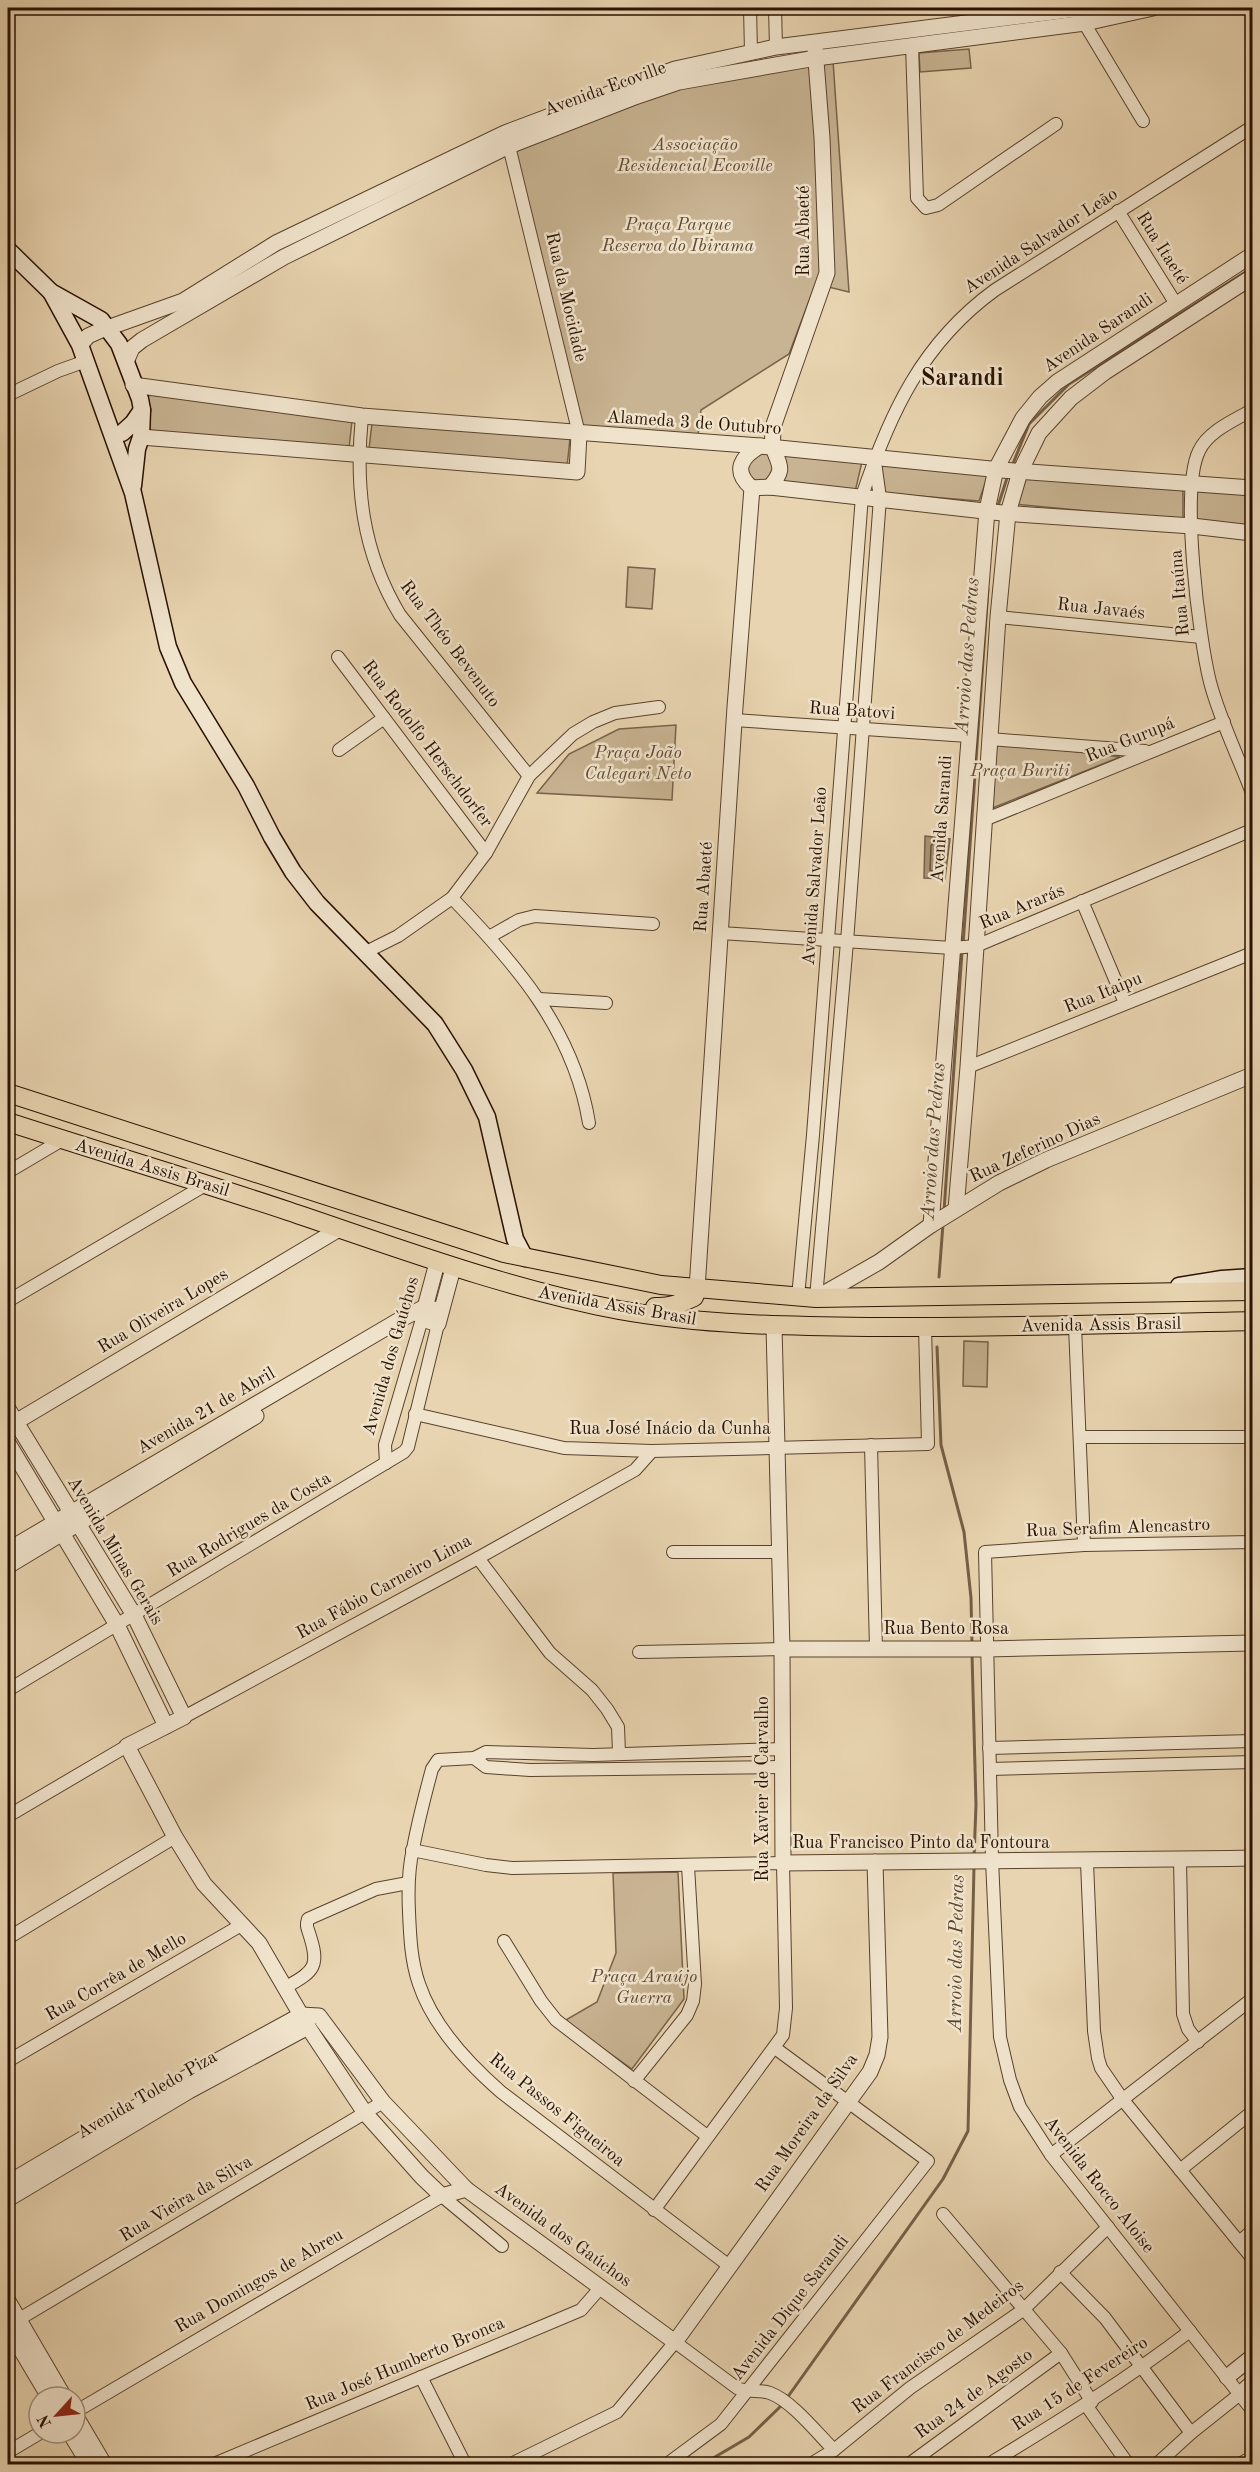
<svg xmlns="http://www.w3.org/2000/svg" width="1260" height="2472" viewBox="0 0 1260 2472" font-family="'Old Standard TT',serif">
  <rect width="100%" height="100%" fill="#e8d4b0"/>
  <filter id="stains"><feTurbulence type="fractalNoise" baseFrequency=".00333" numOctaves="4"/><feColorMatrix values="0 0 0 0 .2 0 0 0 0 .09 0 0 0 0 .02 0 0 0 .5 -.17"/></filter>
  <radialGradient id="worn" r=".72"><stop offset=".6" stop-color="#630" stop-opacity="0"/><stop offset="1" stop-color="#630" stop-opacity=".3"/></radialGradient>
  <g fill="#c8b392" stroke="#786249" stroke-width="1.5">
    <path d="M969 49 971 68 920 72 919 53Z"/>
    <path d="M833 61 849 292 820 285 818 277 789 354 701 410 698 435 583 429 515 150 679 86Z"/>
    <path d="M140 390 352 421 349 448 145 432Z"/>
    <path d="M372 423 570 438 567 467 369 449Z"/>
    <path d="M766 453 774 459 772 478 758 482 750 477 746 463 752 455Z"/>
    <path d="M781 453 862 462 855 492 779 485Z"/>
    <path d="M882 465 985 472 987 478 979 501 882 493Z"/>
    <path d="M1021 476 1183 489V520L1013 504Z"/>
    <path d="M1194 490 1252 495V526L1194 520Z"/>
    <path d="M628 567 655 569 652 609 626 607Z"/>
    <path d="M676 725 672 800 537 793 569 754 619 729Z"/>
    <path d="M996 742 1120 757 990 809Z"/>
    <path d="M964 1341 988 1342 987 1387 963 1386Z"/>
    <path d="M678 1872 684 1999 632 2069 564 2021 597 2002 616 1953 613 1873Z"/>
  </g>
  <path fill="#a79274" stroke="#755e46" stroke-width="1.5" d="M925 836 950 839 945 879 924 878Z"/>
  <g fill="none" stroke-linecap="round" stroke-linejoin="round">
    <path stroke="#68523a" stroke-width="1.5" d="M933 843 943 846 940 870 938 873 930 870 931 846Z"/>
    <g stroke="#755e46" stroke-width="3">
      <path d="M1012 466 1029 424 1069 384 1252 268"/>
      <path d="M997 509 1008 475"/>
      <path d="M963 945 988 589"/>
      <path d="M944 1211 962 952"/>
      <path d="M939 1277 943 1224"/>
      <path d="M937 1347 941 1445 964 1532 971 1598 972 1645"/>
      <path d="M972 1654 976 1805 974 1858"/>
      <path d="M787 2398 943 2179 968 2131 974 1867"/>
      <path d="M703 2464 749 2437 783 2404"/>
    </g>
    <defs>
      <g id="minor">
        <path d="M750 8 751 52"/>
        <path d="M775 8 776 47"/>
        <path d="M1080 16 1143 121"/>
        <path d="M912 45 917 198 926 208 938 205 1056 124"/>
        <path d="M507 138 579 434"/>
        <path d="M1118 211 1176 304"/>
        <path d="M8 395 58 371 86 361"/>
        <path d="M1252 410C1235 420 1208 431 1199 451 1180 489 1199 638 1210 682 1220 720 1238 756 1252 793"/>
        <path d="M362 416C355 487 362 552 400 615L529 776"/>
        <path d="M998 617 1201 637"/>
        <path d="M338 657 486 853"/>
        <path d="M734 720 968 736"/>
        <path d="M990 739 1145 751"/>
        <path d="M339 750 384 718"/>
        <path d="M984 820 1224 722"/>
        <path d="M452 898C515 963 574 1030 589 1123"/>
        <path d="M1082 901 1125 1003"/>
        <path d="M720 933 952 948 976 946 1252 830"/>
        <path d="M489 937 519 920 535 916 653 924"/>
        <path d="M364 953 398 936 452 898 486 853 529 776 573 734 593 722 615 713 659 707"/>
        <path d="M539 999 606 1003"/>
        <path d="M968 1067 1252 953"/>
        <path d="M8 1172 62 1140"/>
        <path d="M798 1297 813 1135 862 496C890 413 922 343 995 290L1252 127"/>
        <path d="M816 1298 847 942 880 498 875 462"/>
        <path d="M8 1301 207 1184"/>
        <path d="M1075 1326 1084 1545"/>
        <path d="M415 1414 564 1448 652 1451 928 1444 925 1327"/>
        <path d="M1080 1437H1252"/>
        <path d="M871 1445 876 1649"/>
        <path d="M386 1463 385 1445 422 1319"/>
        <path d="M1252 1542 1084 1545 985 1552 992 1860 1000 2037 1010 2080 1020 2107 1051 2155 1252 2410"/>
        <path d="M673 1552H781"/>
        <path d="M478 1558 550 1653 592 1690 607 1709 618 1727 619 1753"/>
        <path d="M639 1652 782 1649"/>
        <path d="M8 1690 404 1452 408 1447 438 1324"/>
        <path d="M184 1717 478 1558 635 1470 652 1451"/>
        <path d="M989 1748 1252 1741"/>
        <path d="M474 1758 486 1767 530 1770 782 1767"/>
        <path d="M990 1769 1252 1762"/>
        <path d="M8 1816 127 1746"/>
        <path d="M412 1850 486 1865 512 1868 783 1863 786 2008 783 2035 654 2210"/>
        <path d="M1180 1860 1183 2014 1188 2029 1198 2042"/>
        <path d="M1087 1862 1094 2031 1098 2058 1101 2068 1123 2100 1252 2258"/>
        <path d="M8 1938 175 1837"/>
        <path d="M504 1941 541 2001 556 2020 707 2136"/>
        <path d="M286 1987C315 1971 320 1966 309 1933 307 1927 306 1925 308 1919L376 1889 408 1883"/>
        <path d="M8 2061 243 1924"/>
        <path d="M634 2081 687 2015 693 2001 695 1984 688 1866"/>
        <path d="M1051 2155 1252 1999"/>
        <path d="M1180 2170 1252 2112"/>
        <path d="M943 2214 1061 2353 1092 2402"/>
        <path d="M1239 2242 1252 2231"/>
        <path d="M728 2265 501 2092C469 2064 433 2026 419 1984 411 1961 410 1936 409 1912 408 1891 408 1870 413 1849 418 1822 425 1795 432 1769L438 1760 474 1758 486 1752 593 1755 782 1749"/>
        <path d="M1060 2272 1105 2318 1191 2433"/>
        <path d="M11 2324 383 2102"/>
        <path d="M421 2377 465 2464"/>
        <path d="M1086 2405 1128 2464"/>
        <path d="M75 2412 442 2196 502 2246"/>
        <path d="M8 2452 40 2433"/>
        <path d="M214 2464 581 2310 601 2287"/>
        <path d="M511 2464 617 2412 675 2342 737 2388C748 2393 759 2389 770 2393 792 2401 817 2433 834 2450"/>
        <path d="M667 2464 721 2424 928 2161 775 2048"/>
        <path d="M811 2464 834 2450 910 2388 1023 2310 1108 2227"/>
        <path d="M909 2464 1061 2353"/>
        <path d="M989 2464C1058 2422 1126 2380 1190 2331"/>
        <path d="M1157 2464 1191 2433 1240 2394"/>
        <path d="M1240 2464 1252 2457"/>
      </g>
      <g id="tertiary">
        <path d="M80 345 88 336 99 331 183 301 276 243 505 133 675 69 776 47 1084 8"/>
        <path d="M126 362 132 348 142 340 284 257 509 146 632 98 679 82 816 58 1085 23 1153 8"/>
        <path d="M133 385 362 416 760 446 1001 470 1252 488"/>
        <path d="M141 437 577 472 579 434"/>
        <path d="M770 487C786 468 779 466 773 447 772 441 773 433 773 427L827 273 822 138 815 48"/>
        <path d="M752 488 770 487 1002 513 1192 526 1252 533"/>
        <path d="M752 488C732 471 741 457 760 446"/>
        <path d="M956 1209 968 1067 998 617 1008 513 1020 472 1039 433 1071 398 1105 372 1252 277"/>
        <path d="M931 1225 987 510 996 469 1023 418 1040 397 1057 382 1252 255"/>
        <path d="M697 1289 735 707 752 488"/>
        <path d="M816 1298 879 1262 931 1225 999 1183 1046 1160 1252 1075"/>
        <path d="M423 1315 437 1263"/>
        <path d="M422 1319 438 1324 453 1268"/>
        <path d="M774 1326 782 1649 783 1863C940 1861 1096 1861 1252 1858"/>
        <path d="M8 1409 134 1615 184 1717 127 1746 175 1837 204 1884 259 1943 308 2027 365 2113 422 2177 442 2196 466 2189"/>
        <path d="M9 1426 339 1229"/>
        <path d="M8 1443 117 1625 166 1726"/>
        <path d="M8 1550 401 1319 425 1307 441 1311"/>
        <path d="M8 1566 256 1416"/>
        <path d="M782 1649H987L1252 1643"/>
        <path d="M8 2183 182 2080 301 2015 319 2016 383 2102 466 2189 675 2342 870 2072 877 2055 880 2037 875 1862"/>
        <path d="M8 2199 189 2091 308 2027"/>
        <path d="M8 2301 64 2397"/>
        <path d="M8 2328 49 2397"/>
        <path d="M1227 2377 1252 2357"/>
        <path d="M1240 2394 1252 2383"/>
        <path d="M75 2415 104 2464"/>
        <path d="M70 2433 89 2464"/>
      </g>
      <g id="secondary">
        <path d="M8 250 51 292 101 320 119 344 140 399 142 410 141 437 137 449 133 486"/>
        <path d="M51 292 80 345 133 493 168 647 183 683 246 786 272 837 293 872 317 903 435 1024 464 1070 487 1117 515 1239 525 1258"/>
        <path d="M122 433 133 423 142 410"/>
        <path d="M1179 1286 1222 1279 1252 1277"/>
      </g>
      <g id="primary">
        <path d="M8 1093 504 1253 661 1285 816 1298 1252 1291"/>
        <path d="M8 1122C101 1152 195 1180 288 1211 398 1248 505 1288 619 1310 702 1325 785 1326 868 1327 996 1328 1124 1324 1252 1321"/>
        <path d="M655 1307C670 1308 681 1303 694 1297L697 1289"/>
      </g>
    </defs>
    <use href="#minor" stroke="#59422c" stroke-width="14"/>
    <use href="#tertiary" stroke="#59422c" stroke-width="17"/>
    <use href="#secondary" stroke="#291100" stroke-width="19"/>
    <use href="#primary" stroke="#291100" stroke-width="20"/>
    <use href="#minor" stroke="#f0e3cc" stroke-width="12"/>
    <use href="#tertiary" stroke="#f0e3cc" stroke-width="15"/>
    <use href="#secondary" stroke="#f0e3cc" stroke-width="16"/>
    <use href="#primary" stroke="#e8d4b0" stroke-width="18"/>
  </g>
  <g text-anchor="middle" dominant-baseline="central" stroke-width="5" stroke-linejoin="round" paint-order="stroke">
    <g font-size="18" fill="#291100" stroke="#f0e3cc">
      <text transform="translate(605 89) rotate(-20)">Avenida Ecoville</text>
      <text transform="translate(804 231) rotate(-90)">Rua Abaeté</text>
      <text transform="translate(1041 241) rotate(-33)">Avenida Salvador Leão</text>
      <text transform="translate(1162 248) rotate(58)">Rua Itaeté</text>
      <text transform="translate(566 297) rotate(77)">Rua da Mocidade</text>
      <text transform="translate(1098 333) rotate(-34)">Avenida Sarandi</text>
      <text transform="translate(694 423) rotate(4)">Alameda 3 de Outubro</text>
      <text transform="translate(1180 593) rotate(-95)">Rua Itaúna</text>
      <text transform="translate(1101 609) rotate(6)">Rua Javaés</text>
      <text transform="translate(450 644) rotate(53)">Rua Théo Bevenuto</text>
      <text transform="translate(852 711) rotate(4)">Rua Batovi</text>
      <text transform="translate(1130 740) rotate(-22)">Rua Gurupá</text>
      <text transform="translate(427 744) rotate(53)">Rua Rodolfo Herschdorfer</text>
      <text transform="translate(942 819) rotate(-86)">Avenida Sarandi</text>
      <text transform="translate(815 876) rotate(-86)">Avenida Salvador Leão</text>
      <text transform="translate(704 887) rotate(-86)">Rua Abaeté</text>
      <text transform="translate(1022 907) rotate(-23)">Rua Ararás</text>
      <text transform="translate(1103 993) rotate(-22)">Rua Itaipu</text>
      <text transform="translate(1035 1148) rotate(-25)">Rua Zeferino Dias</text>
      <text transform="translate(152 1168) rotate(17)">Avenida Assis Brasil</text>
      <text transform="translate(617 1306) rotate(10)">Avenida Assis Brasil</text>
      <text transform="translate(163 1311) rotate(-31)">Rua Oliveira Lopes</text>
      <text transform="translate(1101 1325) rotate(-1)">Avenida Assis Brasil</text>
      <text transform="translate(391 1356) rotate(-74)">Avenida dos Gaúchos</text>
      <text transform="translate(206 1411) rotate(-30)">Avenida 21 de Abril</text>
      <text x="670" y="1429">Rua José Inácio da Cunha</text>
      <text transform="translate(249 1525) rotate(-31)">Rua Rodrigues da Costa</text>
      <text transform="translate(1118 1528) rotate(-2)">Rua Serafim Alencastro</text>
      <text transform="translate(115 1551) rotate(59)">Avenida Minas Gerais</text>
      <text transform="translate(384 1587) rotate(-29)">Rua Fábio Carneiro Lima</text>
      <text x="946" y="1629">Rua Bento Rosa</text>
      <text transform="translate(763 1789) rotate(-90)">Rua Xavier de Carvalho</text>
      <text x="921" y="1843">Rua Francisco Pinto da Fontoura</text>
      <text transform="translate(116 1977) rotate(-30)">Rua Corrêa de Mello</text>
      <text transform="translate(147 2095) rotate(-30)">Avenida Toledo Piza</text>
      <text transform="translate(557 2110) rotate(39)">Rua Passos Figueiroa</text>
      <text transform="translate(807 2123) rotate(-55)">Rua Moreira da Silva</text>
      <text transform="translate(1099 2185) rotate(52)">Avenida Rocco Aloise</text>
      <text transform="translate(186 2199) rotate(-31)">Rua Vieira da Silva</text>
      <text transform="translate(563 2235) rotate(36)">Avenida dos Gaúchos</text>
      <text transform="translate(259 2281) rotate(-30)">Rua Domingos de Abreu</text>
      <text transform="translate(790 2308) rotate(-52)">Avenida Dique Sarandi</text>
      <text transform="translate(938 2347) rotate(-37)">Rua Francisco de Medeiros</text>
      <text transform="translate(405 2364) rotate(-23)">Rua José Humberto Bronca</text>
      <text transform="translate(1080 2384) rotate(-33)">Rua 15 de Fevereiro</text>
      <text transform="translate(974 2394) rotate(-36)">Rua 24 de Agosto</text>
    </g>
    <g font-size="18" font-style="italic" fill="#614a33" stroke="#f0e3cc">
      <text x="695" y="145">Associação<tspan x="695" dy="21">Residencial Ecoville</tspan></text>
      <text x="678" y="225">Praça Parque<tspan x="678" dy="21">Reserva do Ibirama</tspan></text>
      <text x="638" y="753">Praça João<tspan x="638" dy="21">Calegari Neto</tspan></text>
      <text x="1020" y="771">Praça Buriti</text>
      <text x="644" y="1977">Praça Araújo<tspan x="644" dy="21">Guerra</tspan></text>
    </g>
    <g font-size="20" font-style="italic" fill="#5b452e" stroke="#f0e3cc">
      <text transform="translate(968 656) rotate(-86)">Arroio das Pedras</text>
      <text transform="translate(934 1141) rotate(-86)">Arroio das Pedras</text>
      <text transform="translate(957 1953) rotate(-89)">Arroio das Pedras</text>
    </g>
    <g font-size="24" font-weight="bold" fill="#291100" stroke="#f0e3cc">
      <text x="962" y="379">Sarandi</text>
    </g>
  </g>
  <rect width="1260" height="2472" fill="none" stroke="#e8d4b0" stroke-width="30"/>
  <rect x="9" y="9" width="1242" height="2454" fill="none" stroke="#291100" stroke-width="3"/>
  <rect x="15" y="15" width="1230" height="2442" fill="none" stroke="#291100" stroke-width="1.5"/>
  <g transform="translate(57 2415) rotate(243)"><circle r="28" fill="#f0e3cc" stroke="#a08f7a" stroke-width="1.5"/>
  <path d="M0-4.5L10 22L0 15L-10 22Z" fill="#8f2418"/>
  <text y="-9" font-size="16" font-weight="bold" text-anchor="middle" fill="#291100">N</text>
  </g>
  <rect width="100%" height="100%" filter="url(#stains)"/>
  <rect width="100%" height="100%" fill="url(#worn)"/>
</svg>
